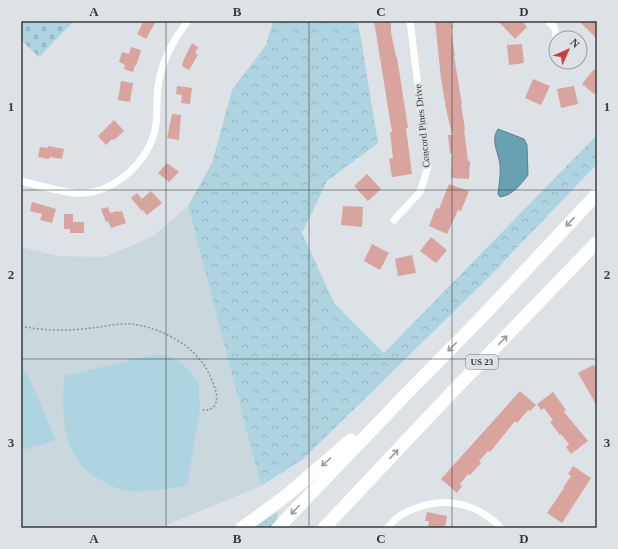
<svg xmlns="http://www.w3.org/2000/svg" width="618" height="549" viewBox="0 0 618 549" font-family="Georgia,serif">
  <defs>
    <pattern id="grass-dots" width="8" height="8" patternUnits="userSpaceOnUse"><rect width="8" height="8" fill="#aed4e2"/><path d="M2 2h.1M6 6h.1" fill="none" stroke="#96b7c3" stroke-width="1.8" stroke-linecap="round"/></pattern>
    <pattern id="forest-crowns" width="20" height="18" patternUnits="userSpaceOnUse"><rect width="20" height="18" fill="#aed4e2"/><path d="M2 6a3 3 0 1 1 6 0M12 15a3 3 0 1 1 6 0" fill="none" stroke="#96b7c3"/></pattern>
    <pattern id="cemetery-stones" width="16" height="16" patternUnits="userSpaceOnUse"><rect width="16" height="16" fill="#aed4e2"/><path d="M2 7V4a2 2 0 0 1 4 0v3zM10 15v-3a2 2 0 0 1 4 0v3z" fill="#96b7c3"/></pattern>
  </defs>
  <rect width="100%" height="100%" fill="#dce2e5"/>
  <path fill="#cad8de" d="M188 206 261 486 159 528H21V247L58 256 105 257 152 237Z"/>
  <path fill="url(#grass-dots)" d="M278 512 276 528H252Z"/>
  <path fill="url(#forest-crowns)" d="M273 21H358L378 143 327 181 302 233 334 303 384 353 597 135V164L485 281 303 459 261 486 188 206 212 163 232 90 266 45Z"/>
  <path fill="url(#cemetery-stones)" d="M21 21H74L39 57 21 40Z"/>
  <g fill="#aed4e2">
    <path d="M152 355H166L180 362 190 371 199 385 200 409 187 486C170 488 145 493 128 491 119 490 110 485 102 481 61 460 62 417 64 376Z"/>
    <path d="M21 370 27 373 56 440 27 449H21Z"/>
  </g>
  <path fill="#69a0b4" stroke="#5b8290" d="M498 129 524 139 527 145 528 175C520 185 513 195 500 197L498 194C499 184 501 175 500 165 499 153 490 141 498 129Z"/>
  <g fill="#d9a39e">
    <path d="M144 21H151L155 23 146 39 137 34Z"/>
    <path d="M374 21H391V32L396 57H397L408 128H406L412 174 392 177 389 159 393 158 390 132H392Z"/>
    <path d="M435 21H451L453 28 451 29 455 56H454L462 105H461L465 129H464L468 161H470L469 179 451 178 452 153H450L448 135H452L446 108 441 78Z"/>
    <path d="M498 21H522L527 27 515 39Z"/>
    <path d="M579 21H597V39Z"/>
    <path d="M192 43 198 47 195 53 198 55 189 70 182 66 184 59Z"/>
    <path d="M522 44 524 63 509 65 507 45Z"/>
    <path d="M131 47 141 50 136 66 135 65 133 72 124 69 125 65 119 62 122 52 129 54Z"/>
    <path d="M594 69 597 72V90L594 94 582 84Z"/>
    <path d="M533 79 550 86 541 105 525 98Z"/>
    <path d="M121 81 133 83 130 102 118 100Z"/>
    <path d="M177 86 192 88 190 104 181 103 182 95 176 94Z"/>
    <path d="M574 86 578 104 561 108 557 89Z"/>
    <path d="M172 114 181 115 179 140 167 138Z"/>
    <path d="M114 120 124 131 114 140 112 139 106 145 98 136Z"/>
    <path d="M48 146 64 149 62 159 50 157 49 159 38 157 40 147 48 148Z"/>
    <path d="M167 163 179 172 169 182 158 173Z"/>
    <path d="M367 174 381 189 368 201 354 186Z"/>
    <path d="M449 184 469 191 461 211 458 210 447 234 429 226 436 208 439 209Z"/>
    <path d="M151 191 162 203 147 215 143 210 142 211 131 198 137 193 142 199Z"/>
    <path d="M32 202 56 209 52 223 40 220 42 214 30 211Z"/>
    <path d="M343 206 363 207 362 227 341 225Z"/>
    <path d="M108 207 110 213 118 211 119 212 122 211 126 223 111 228 108 221 106 222 101 209Z"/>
    <path d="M64 214H73V222H84V233H70V229H64Z"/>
    <path d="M431 237 447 250 436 263 420 251Z"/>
    <path d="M372 244 389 253 380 270 364 261Z"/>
    <path d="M412 255 416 273 398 276 395 259Z"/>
    <path d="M593 365 594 366 597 365V406L578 373Z"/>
    <path d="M520 391 536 405 530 411 528 410 517 423 515 421 490 452 488 451 479 461 481 463 470 475 468 474 460 484 462 486 457 493 441 479Z"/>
    <path d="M553 392 566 410 564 412 588 441 571 454 566 447 569 444 561 434 560 435 550 422 553 420 544 408 541 410 537 404Z"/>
    <path d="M573 466 591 478 562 523 547 513 564 488H563L571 476 568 474Z"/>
    <path d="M427 512 447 516 445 528H428L429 521H425Z"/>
  </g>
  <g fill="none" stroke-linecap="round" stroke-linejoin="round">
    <path stroke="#8e9394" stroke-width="1.5" stroke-dasharray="2 2" stroke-linecap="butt" d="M21 326C43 331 69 331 91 328 104 327 118 323 131 324 161 327 198 347 210 376 214 386 221 398 213 408L207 410H201"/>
    <g stroke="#fff" stroke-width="7">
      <path d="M548 21 555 28 556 38"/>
      <path d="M21 181C38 185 57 191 75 193 111 196 147 164 155 130 158 116 156 101 158 87 161 63 173 40 188 21"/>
      <path d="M394 220 420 192 428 167 410 21"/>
      <path d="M387 528C391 524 396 518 401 515 428 500 456 497 484 514 490 518 496 522 501 528"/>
    </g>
    <g stroke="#fff" stroke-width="13">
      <path d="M242 528 287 495 351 440"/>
      <path d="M278 528 409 391 480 319 597 194"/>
      <path d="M324 528 454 390 597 242"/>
    </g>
  </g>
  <defs><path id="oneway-shaft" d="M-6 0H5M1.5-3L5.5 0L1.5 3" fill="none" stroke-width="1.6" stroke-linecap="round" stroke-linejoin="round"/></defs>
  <g stroke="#9c9e9e">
    <use href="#oneway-shaft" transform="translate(570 222) rotate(133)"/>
    <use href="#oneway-shaft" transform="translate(503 340) rotate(-46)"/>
    <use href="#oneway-shaft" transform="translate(452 347) rotate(135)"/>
    <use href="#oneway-shaft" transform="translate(394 454) rotate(-47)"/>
    <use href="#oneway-shaft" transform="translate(326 462) rotate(139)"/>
    <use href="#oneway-shaft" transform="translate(295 510) rotate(134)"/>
  </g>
  <path fill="none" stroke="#393c3c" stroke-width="1" stroke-opacity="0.55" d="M166 21V528M309 21V528M452 21V528M21 190H597M21 359H597"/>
  <g text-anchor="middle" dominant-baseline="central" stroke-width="3.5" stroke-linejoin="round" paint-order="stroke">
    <rect fill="#dce2e5" stroke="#6a6e6f" stroke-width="1" x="466" y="355" width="32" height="14" rx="3"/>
    <g font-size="9" font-weight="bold" fill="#393c3c">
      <text x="482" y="362">US 23</text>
    </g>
    <g font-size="10" fill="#393c3c" stroke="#dce2e5">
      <text transform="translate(422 126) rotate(-96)">Concord Pines Drive</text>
    </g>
  </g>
  <rect width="618" height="549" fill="none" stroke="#dce2e5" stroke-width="44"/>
  <g transform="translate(568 50) rotate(45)"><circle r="19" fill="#dce2e5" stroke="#9ba0a1"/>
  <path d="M0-3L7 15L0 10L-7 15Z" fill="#cd3d3f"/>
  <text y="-6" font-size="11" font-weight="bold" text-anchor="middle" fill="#393c3c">N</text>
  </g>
  <rect x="22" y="22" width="574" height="505" fill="none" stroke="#393c3c" stroke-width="1.5"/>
  <g font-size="13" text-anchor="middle" font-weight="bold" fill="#393c3c">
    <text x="94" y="16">A</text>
    <text x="237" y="16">B</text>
    <text x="381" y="16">C</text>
    <text x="524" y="16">D</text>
    <text x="11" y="111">1</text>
    <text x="607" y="111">1</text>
    <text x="11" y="279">2</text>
    <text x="607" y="279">2</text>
    <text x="11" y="447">3</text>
    <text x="607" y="447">3</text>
    <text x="94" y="543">A</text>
    <text x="237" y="543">B</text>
    <text x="381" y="543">C</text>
    <text x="524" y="543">D</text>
  </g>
</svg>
